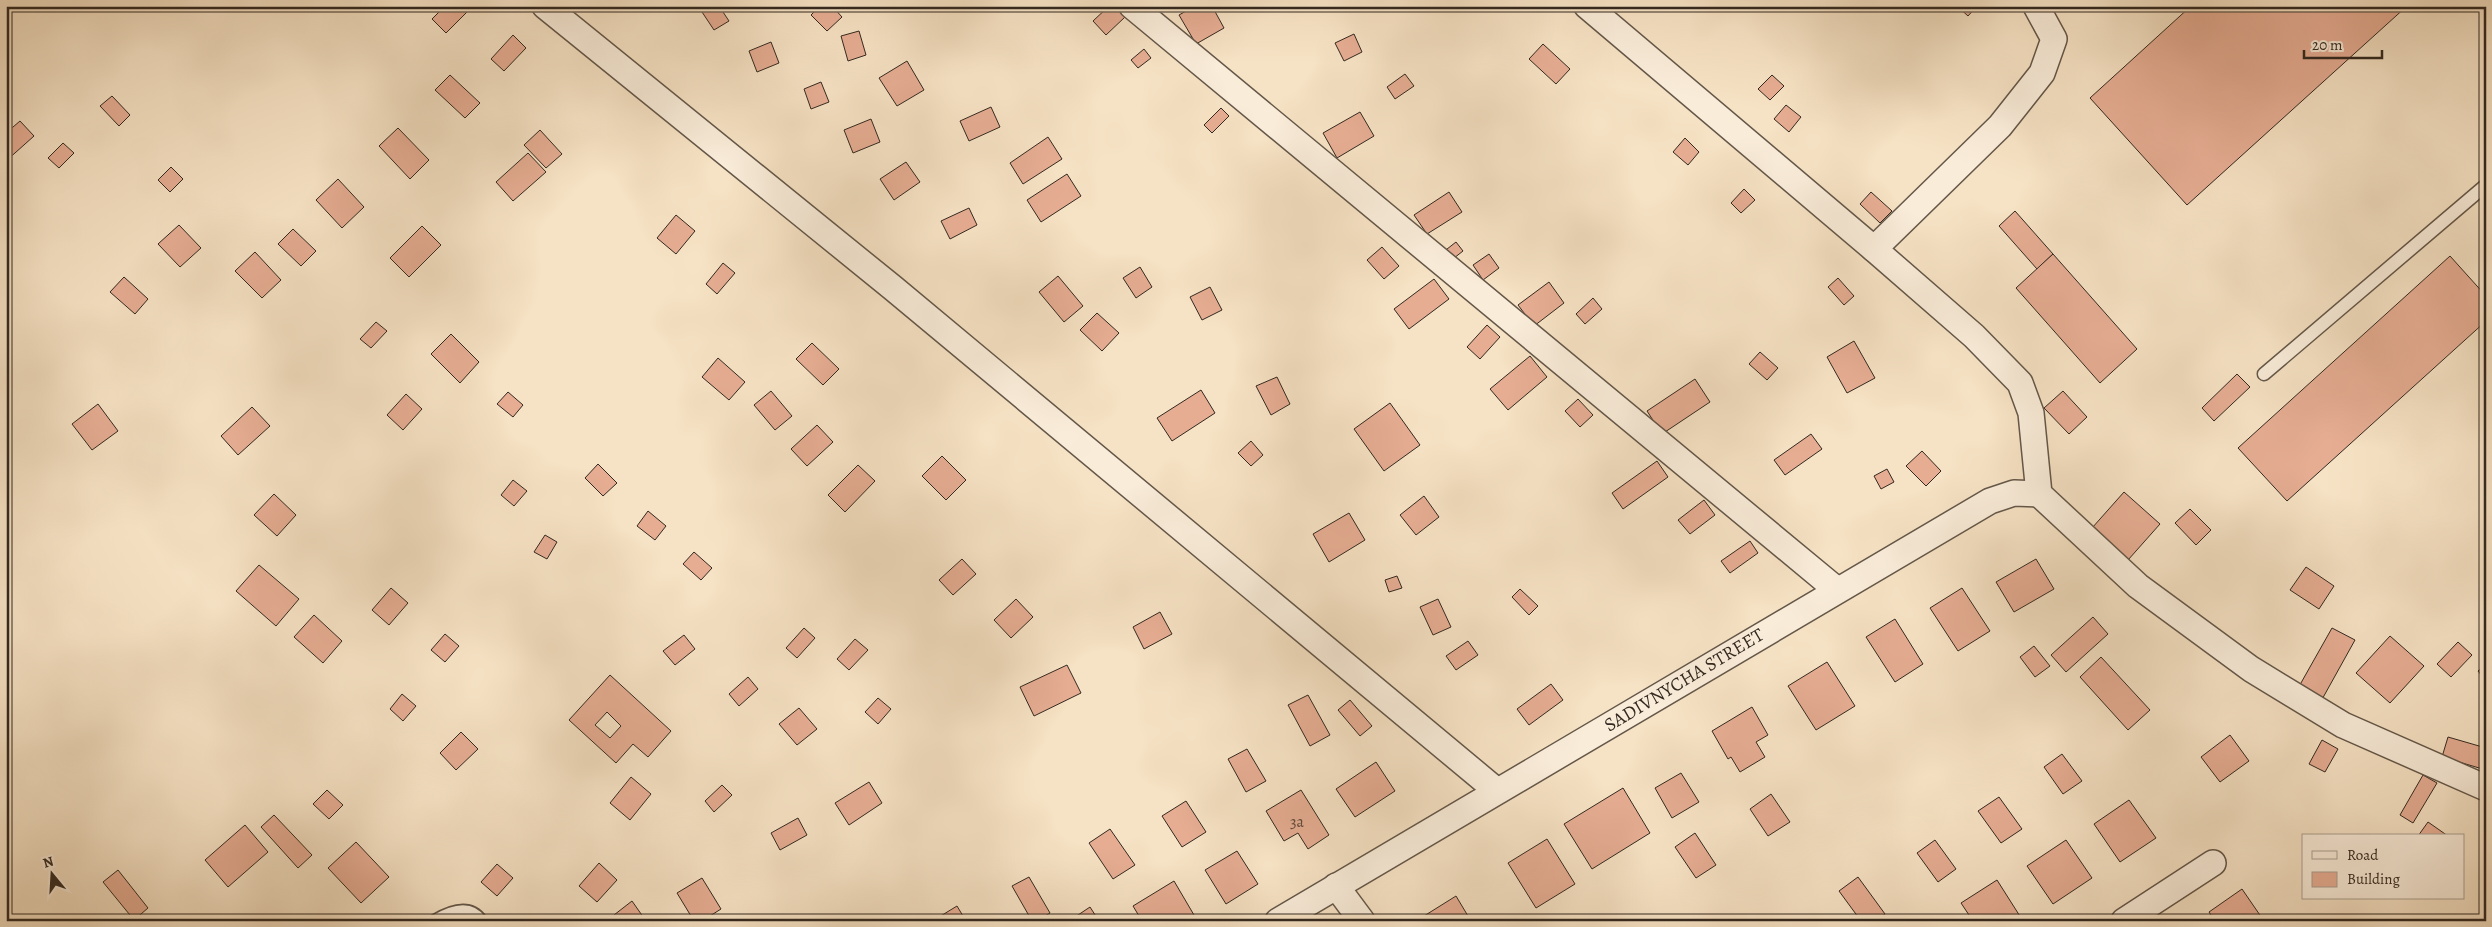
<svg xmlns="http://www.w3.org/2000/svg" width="2492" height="927" viewBox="0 0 2492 927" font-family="Alegreya,serif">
  <rect width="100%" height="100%" fill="#f6e2c4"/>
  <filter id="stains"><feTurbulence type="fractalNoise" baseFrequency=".004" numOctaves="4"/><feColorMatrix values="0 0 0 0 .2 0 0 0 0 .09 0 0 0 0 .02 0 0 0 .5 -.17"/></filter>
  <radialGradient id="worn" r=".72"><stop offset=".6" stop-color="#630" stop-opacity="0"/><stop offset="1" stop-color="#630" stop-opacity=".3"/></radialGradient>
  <g fill="#e6ad93" stroke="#332920" fill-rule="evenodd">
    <path d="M445 6H465L469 10 446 33 432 19Z"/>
    <path d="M704 6H719L729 21 714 30 700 9Z"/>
    <path d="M820 6H832L842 17 827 31 811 15Z"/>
    <path d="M1109 6H1116L1125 17 1106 35 1093 21Z"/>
    <path d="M1195 6H1212L1224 28 1196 44 1179 15Z"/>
    <path d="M1957 6H1977L1968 16Z"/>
    <path d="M2191 6H2407L2187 205 2090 98Z"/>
    <path d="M859 31 866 55 848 61 841 36Z"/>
    <path d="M1354 34 1362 52 1344 61 1335 43Z"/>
    <path d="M513 35 526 48 504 71 491 59Z"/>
    <path d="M771 42 779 63 757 72 749 51Z"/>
    <path d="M1543 44 1570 69 1556 84 1529 59Z"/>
    <path d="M1144 49 1151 58 1138 68 1131 60Z"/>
    <path d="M907 61 924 90 897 106 879 78Z"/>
    <path d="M1405 74 1414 86 1395 99 1387 87Z"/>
    <path d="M450 75 480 103 465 118 435 90Z"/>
    <path d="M1772 75 1784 86 1770 100 1758 89Z"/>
    <path d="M821 82 829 102 811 109 804 89Z"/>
    <path d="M112 96 130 115 119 126 100 106Z"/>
    <path d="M1786 105 1801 117 1789 132 1774 119Z"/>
    <path d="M991 107 1000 127 969 141 960 121Z"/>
    <path d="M1221 108 1229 116 1212 133 1204 125Z"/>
    <path d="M1360 112 1374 136 1337 158 1323 133Z"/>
    <path d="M871 119 880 142 853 153 844 130Z"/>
    <path d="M20 121 34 136 6 161V133Z"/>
    <path d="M398 128 429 160 410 179 379 146Z"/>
    <path d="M540 130 562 154 546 168 524 145Z"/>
    <path d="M1048 137 1062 159 1023 184 1010 163Z"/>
    <path d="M1685 138 1699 152 1688 165 1673 152Z"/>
    <path d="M63 143 74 153 59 168 48 158Z"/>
    <path d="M528 153 546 172 513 201 496 182Z"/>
    <path d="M906 162 920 182 894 200 880 179Z"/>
    <path d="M171 167 183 179 170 192 158 180Z"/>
    <path d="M1067 174 1081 196 1041 222 1027 200Z"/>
    <path d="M338 179 364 207 342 228 316 200Z"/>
    <path d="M1744 189 1755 200 1741 213 1731 203Z"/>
    <path d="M1449 192 1462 212 1427 234 1414 215Z"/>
    <path d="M1871 192 1892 211 1880 223 1860 204Z"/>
    <path d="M969 208 977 225 950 239 941 221Z"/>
    <path d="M2015 211 2053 254 2037 269 1999 226Z"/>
    <path d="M676 215 695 231 676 254 657 238Z"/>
    <path d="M179 225 201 248 180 267 158 244Z"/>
    <path d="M422 226 441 245 409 277 390 258Z"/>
    <path d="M293 229 316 251 301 266 278 244Z"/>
    <path d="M1456 242 1463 251 1449 262 1442 253Z"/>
    <path d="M1382 247 1399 266 1384 279 1367 260Z"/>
    <path d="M255 252 281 280 262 298 235 271Z"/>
    <path d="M1489 254 1499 268 1483 280 1473 265Z"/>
    <path d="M2053 254 2137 349 2100 383 2016 288Z"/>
    <path d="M2450 256 2486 296V321L2287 501 2238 448Z"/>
    <path d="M723 263 735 273 717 294 706 284Z"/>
    <path d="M1140 267 1152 287 1136 298 1123 278Z"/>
    <path d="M1058 276 1083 306 1064 322 1039 292Z"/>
    <path d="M124 277 148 299 135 314 110 292Z"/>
    <path d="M1838 278 1854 296 1844 305 1828 287Z"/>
    <path d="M1434 279 1449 299 1409 329 1394 309Z"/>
    <path d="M1549 282 1564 303 1534 326 1518 305Z"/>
    <path d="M1210 287 1222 310 1202 320 1190 297Z"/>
    <path d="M1593 298 1602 309 1585 324 1576 314Z"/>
    <path d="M1097 313 1119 333 1102 351 1080 330Z"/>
    <path d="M376 322 387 331 371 348 360 339Z"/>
    <path d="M1487 325 1500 337 1480 359 1467 347Z"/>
    <path d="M451 334 479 362 460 383 431 354Z"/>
    <path d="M1854 341 1875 378 1847 393 1827 357Z"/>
    <path d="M812 343 839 369 823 385 796 359Z"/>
    <path d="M1760 352 1778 368 1767 380 1749 364Z"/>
    <path d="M1530 356 1547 377 1508 410 1490 389Z"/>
    <path d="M718 358 745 382 729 400 702 377Z"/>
    <path d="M2237 374 2250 387 2214 421 2202 408Z"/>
    <path d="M1277 377 1290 404 1271 415 1256 386Z"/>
    <path d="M1695 379 1710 402 1662 434 1647 411Z"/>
    <path d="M1201 390 1215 413 1172 441 1157 418Z"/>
    <path d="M771 391 792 416 775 430 754 405Z"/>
    <path d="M2063 391 2087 417 2069 434 2044 408Z"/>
    <path d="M508 392 523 405 513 417 497 404Z"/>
    <path d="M406 394 422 409 403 430 387 415Z"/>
    <path d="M1578 399 1593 415 1580 427 1565 411Z"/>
    <path d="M1390 403 1420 445 1384 471 1354 429Z"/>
    <path d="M98 404 118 431 92 450 72 424Z"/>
    <path d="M252 407 270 426 238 455 221 436Z"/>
    <path d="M817 425 833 442 807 466 791 449Z"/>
    <path d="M1811 434 1822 449 1785 475 1774 460Z"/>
    <path d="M1251 441 1263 455 1251 466 1238 453Z"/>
    <path d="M1922 451 1941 471 1926 486 1906 466Z"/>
    <path d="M942 456 966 480 946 500 922 476Z"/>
    <path d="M1657 461 1668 477 1623 509 1612 493Z"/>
    <path d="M598 464 617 483 603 496 585 478Z"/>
    <path d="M858 465 875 481 845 512 828 495Z"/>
    <path d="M1887 469 1894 482 1881 489 1874 476Z"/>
    <path d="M513 480 527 491 514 506 501 495Z"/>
    <path d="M2124 492 2160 524 2128 560 2092 528Z"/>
    <path d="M274 494 296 515 277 536 254 515Z"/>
    <path d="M1424 496 1439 517 1416 535 1400 515Z"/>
    <path d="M1704 500 1715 515 1690 534 1678 520Z"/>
    <path d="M2190 509 2211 530 2196 545 2175 523Z"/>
    <path d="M648 511 666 526 655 540 637 526Z"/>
    <path d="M1349 513 1365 540 1329 562 1313 534Z"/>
    <path d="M545 535 557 542 547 559 534 552Z"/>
    <path d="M1750 541 1758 553 1730 573 1721 561Z"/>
    <path d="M694 552 712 568 701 580 683 564Z"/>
    <path d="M962 559 976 574 953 595 939 580Z"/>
    <path d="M2036 559 2054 589 2014 612 1996 582Z"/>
    <path d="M259 565 299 599 276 626 236 591Z"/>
    <path d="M2306 567 2334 586 2319 609 2290 590Z"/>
    <path d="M1397 576 1402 588 1389 592 1385 580Z"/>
    <path d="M391 588 408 603 389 625 372 610Z"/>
    <path d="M1962 588 1990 631 1958 651 1930 608Z"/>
    <path d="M1520 589 1538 606 1529 615 1512 597Z"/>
    <path d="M1016 599 1033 617 1011 638 994 620Z"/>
    <path d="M1438 599 1451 627 1433 635 1420 607Z"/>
    <path d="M1160 612 1172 634 1144 649 1133 627Z"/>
    <path d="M314 615 342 641 323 663 294 637Z"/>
    <path d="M2093 617 2108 634 2066 672 2051 655Z"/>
    <path d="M1895 619 1923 664 1895 682 1866 637Z"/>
    <path d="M804 628 815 638 797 658 786 648Z"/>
    <path d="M2332 628 2355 640 2320 703 2297 690Z"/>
    <path d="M445 634 459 646 445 662 431 650Z"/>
    <path d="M684 635 695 649 675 665 663 651Z"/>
    <path d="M2390 636 2424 666 2390 703 2356 673Z"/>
    <path d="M855 639 868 650 849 670 837 659Z"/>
    <path d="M1468 641 1478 655 1456 670 1446 656Z"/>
    <path d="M2458 642 2472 655 2451 677 2437 664Z"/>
    <path d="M2034 646 2050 666 2035 677 2020 657Z"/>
    <path d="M2101 657 2150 710 2128 730 2080 677Z"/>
    <path d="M1827 662 1855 706 1816 730 1788 686Z"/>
    <path d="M1067 665 1081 693 1034 716 1020 687Z"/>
    <path d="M2486 665V681L2478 671Z"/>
    <path d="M610 675 671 731 648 757 633 744 616 763 569 720ZM607 712 621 726 610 738 595 725Z"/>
    <path d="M748 677 758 689 739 706 729 694Z"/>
    <path d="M1551 684 1563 700 1529 725 1517 709Z"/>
    <path d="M402 694 416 706 403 721 390 709Z"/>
    <path d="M1308 695 1330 735 1310 746 1288 705Z"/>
    <path d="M878 698 891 709 878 724 865 712Z"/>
    <path d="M1350 700 1372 726 1360 736 1338 710Z"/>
    <path d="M1752 707 1768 735 1756 742 1765 757 1740 772 1731 757 1728 759 1712 731Z"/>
    <path d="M799 708 817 729 797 745 779 724Z"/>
    <path d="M461 732 478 749 456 770 440 753Z"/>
    <path d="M2230 735 2249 761 2220 782 2201 757Z"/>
    <path d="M2448 737 2486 748V770L2442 757Z"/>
    <path d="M2322 740 2338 749 2325 772 2309 764Z"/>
    <path d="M1247 749 1266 781 1246 792 1228 759Z"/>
    <path d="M2062 754 2082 781 2063 794 2044 767Z"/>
    <path d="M1376 762 1395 791 1355 817 1336 789Z"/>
    <path d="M1681 773 1699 802 1672 818 1655 788Z"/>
    <path d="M2423 775 2437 783 2413 823 2400 815Z"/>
    <path d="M631 777 651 794 630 820 610 803Z"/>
    <path d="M869 782 882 803 849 825 835 803Z"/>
    <path d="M722 785 732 795 714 812 705 801Z"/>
    <path d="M1623 788 1650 833 1592 869 1564 824Z"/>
    <path d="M327 790 343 805 329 819 313 804Z"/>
    <path d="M1301 790 1329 835 1308 849 1298 833 1284 841 1266 811Z"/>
    <path d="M1771 794 1790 822 1768 836 1750 809Z"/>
    <path d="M1999 797 2022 829 2001 843 1978 811Z"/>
    <path d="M2129 800 2156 838 2120 862 2094 824Z"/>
    <path d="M1186 801 1206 832 1182 847 1162 816Z"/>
    <path d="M274 815 312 855 298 868 261 827Z"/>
    <path d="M798 818 807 835 780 850 771 833Z"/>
    <path d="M2428 822 2448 836H2418Z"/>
    <path d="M245 825 268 852 228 887 205 860Z"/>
    <path d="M1110 829 1135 865 1113 879 1089 843Z"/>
    <path d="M1695 833 1716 865 1696 878 1675 847Z"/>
    <path d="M1547 839 1575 884 1536 908 1508 863Z"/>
    <path d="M1935 840 1956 869 1938 882 1917 853Z"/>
    <path d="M2066 840 2092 878 2053 904 2027 866Z"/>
    <path d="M356 842 389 877 361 903 328 868Z"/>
    <path d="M1237 851 1258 884 1226 904 1205 870Z"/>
    <path d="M599 863 617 880 597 902 579 886Z"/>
    <path d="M497 864 513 878 497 896 481 882Z"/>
    <path d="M118 870 148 908 134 920 103 882Z"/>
    <path d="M1029 877 1050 913 1037 921H1032L1012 886Z"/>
    <path d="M1858 877 1885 914 1876 921H1861L1839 891Z"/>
    <path d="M702 878 721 909 702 921H694L677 893Z"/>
    <path d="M1997 880 2023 921H1973L1961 903Z"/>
    <path d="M1174 881 1194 915 1185 921H1142L1133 906Z"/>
    <path d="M2242 889 2264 921H2215L2209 912Z"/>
    <path d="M1456 896 1471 921H1416Z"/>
    <path d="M632 901 646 921H618L614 915Z"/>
    <path d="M957 906 966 921H941L939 917Z"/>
    <path d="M1090 907 1099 921H1069Z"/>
  </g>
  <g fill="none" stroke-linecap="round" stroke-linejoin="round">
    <defs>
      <g id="lane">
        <path d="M2264 374 2486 185"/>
        <path d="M435 921C450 912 469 904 481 921"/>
      </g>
      <g id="street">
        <path d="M545 6 893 288 1497 791"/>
        <path d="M1132 6 1837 590"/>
        <path d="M1587 6 1874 249 1974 336 2020 383 2031 413 2039 494 2138 586 2251 669 2343 725 2486 788"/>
        <path d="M1874 249 2000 126 2042 73 2054 39 2036 6"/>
        <path d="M1336 886 1362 921"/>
        <path d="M1278 921 1990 501 2014 493 2039 494"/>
        <path d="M2124 921 2213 863"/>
      </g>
    </defs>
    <use href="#lane" stroke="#645749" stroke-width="15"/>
    <use href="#street" stroke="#645749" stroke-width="28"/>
    <use href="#lane" stroke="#f9ecd9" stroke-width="12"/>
    <use href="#street" stroke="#f9ecd9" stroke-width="25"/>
  </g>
  <g text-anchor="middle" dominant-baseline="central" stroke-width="4" stroke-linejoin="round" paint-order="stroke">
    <g font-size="16" fill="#604a3d">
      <text x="1297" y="822">3а</text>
    </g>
    <g font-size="19" fill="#332920" stroke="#f9ecd9">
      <text transform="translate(1684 680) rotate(-31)">SADIVNYCHA STREET</text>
    </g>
  </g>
  <rect width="2492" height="927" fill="none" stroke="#f6e2c4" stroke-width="25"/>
  <rect x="8" y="8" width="2477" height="912" fill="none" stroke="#332920" stroke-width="2.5"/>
  <rect x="12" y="12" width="2467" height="902" fill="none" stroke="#332920"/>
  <rect x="2302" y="834" width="162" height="65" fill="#f9ecd9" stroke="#aa9e8f"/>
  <rect x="2312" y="851" width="25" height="8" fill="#f9ecd9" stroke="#aa9e8f"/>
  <text x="2347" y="860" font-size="15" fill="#332920">Road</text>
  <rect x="2312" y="872" width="25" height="15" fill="#e6ad93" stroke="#aa9e8f"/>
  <text x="2347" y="884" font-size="15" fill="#332920">Building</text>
  <g transform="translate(52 874) rotate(342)" stroke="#f9ecd9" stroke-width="4" paint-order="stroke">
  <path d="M0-4L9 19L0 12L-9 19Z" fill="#332920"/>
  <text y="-8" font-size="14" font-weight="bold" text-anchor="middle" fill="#332920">N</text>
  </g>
  <path d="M2304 50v8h78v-8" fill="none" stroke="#332920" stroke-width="2.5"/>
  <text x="2312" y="50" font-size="15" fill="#332920" stroke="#f9ecd9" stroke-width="4" paint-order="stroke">20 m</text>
  <rect width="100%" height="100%" filter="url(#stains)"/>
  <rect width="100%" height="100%" fill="url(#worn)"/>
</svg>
